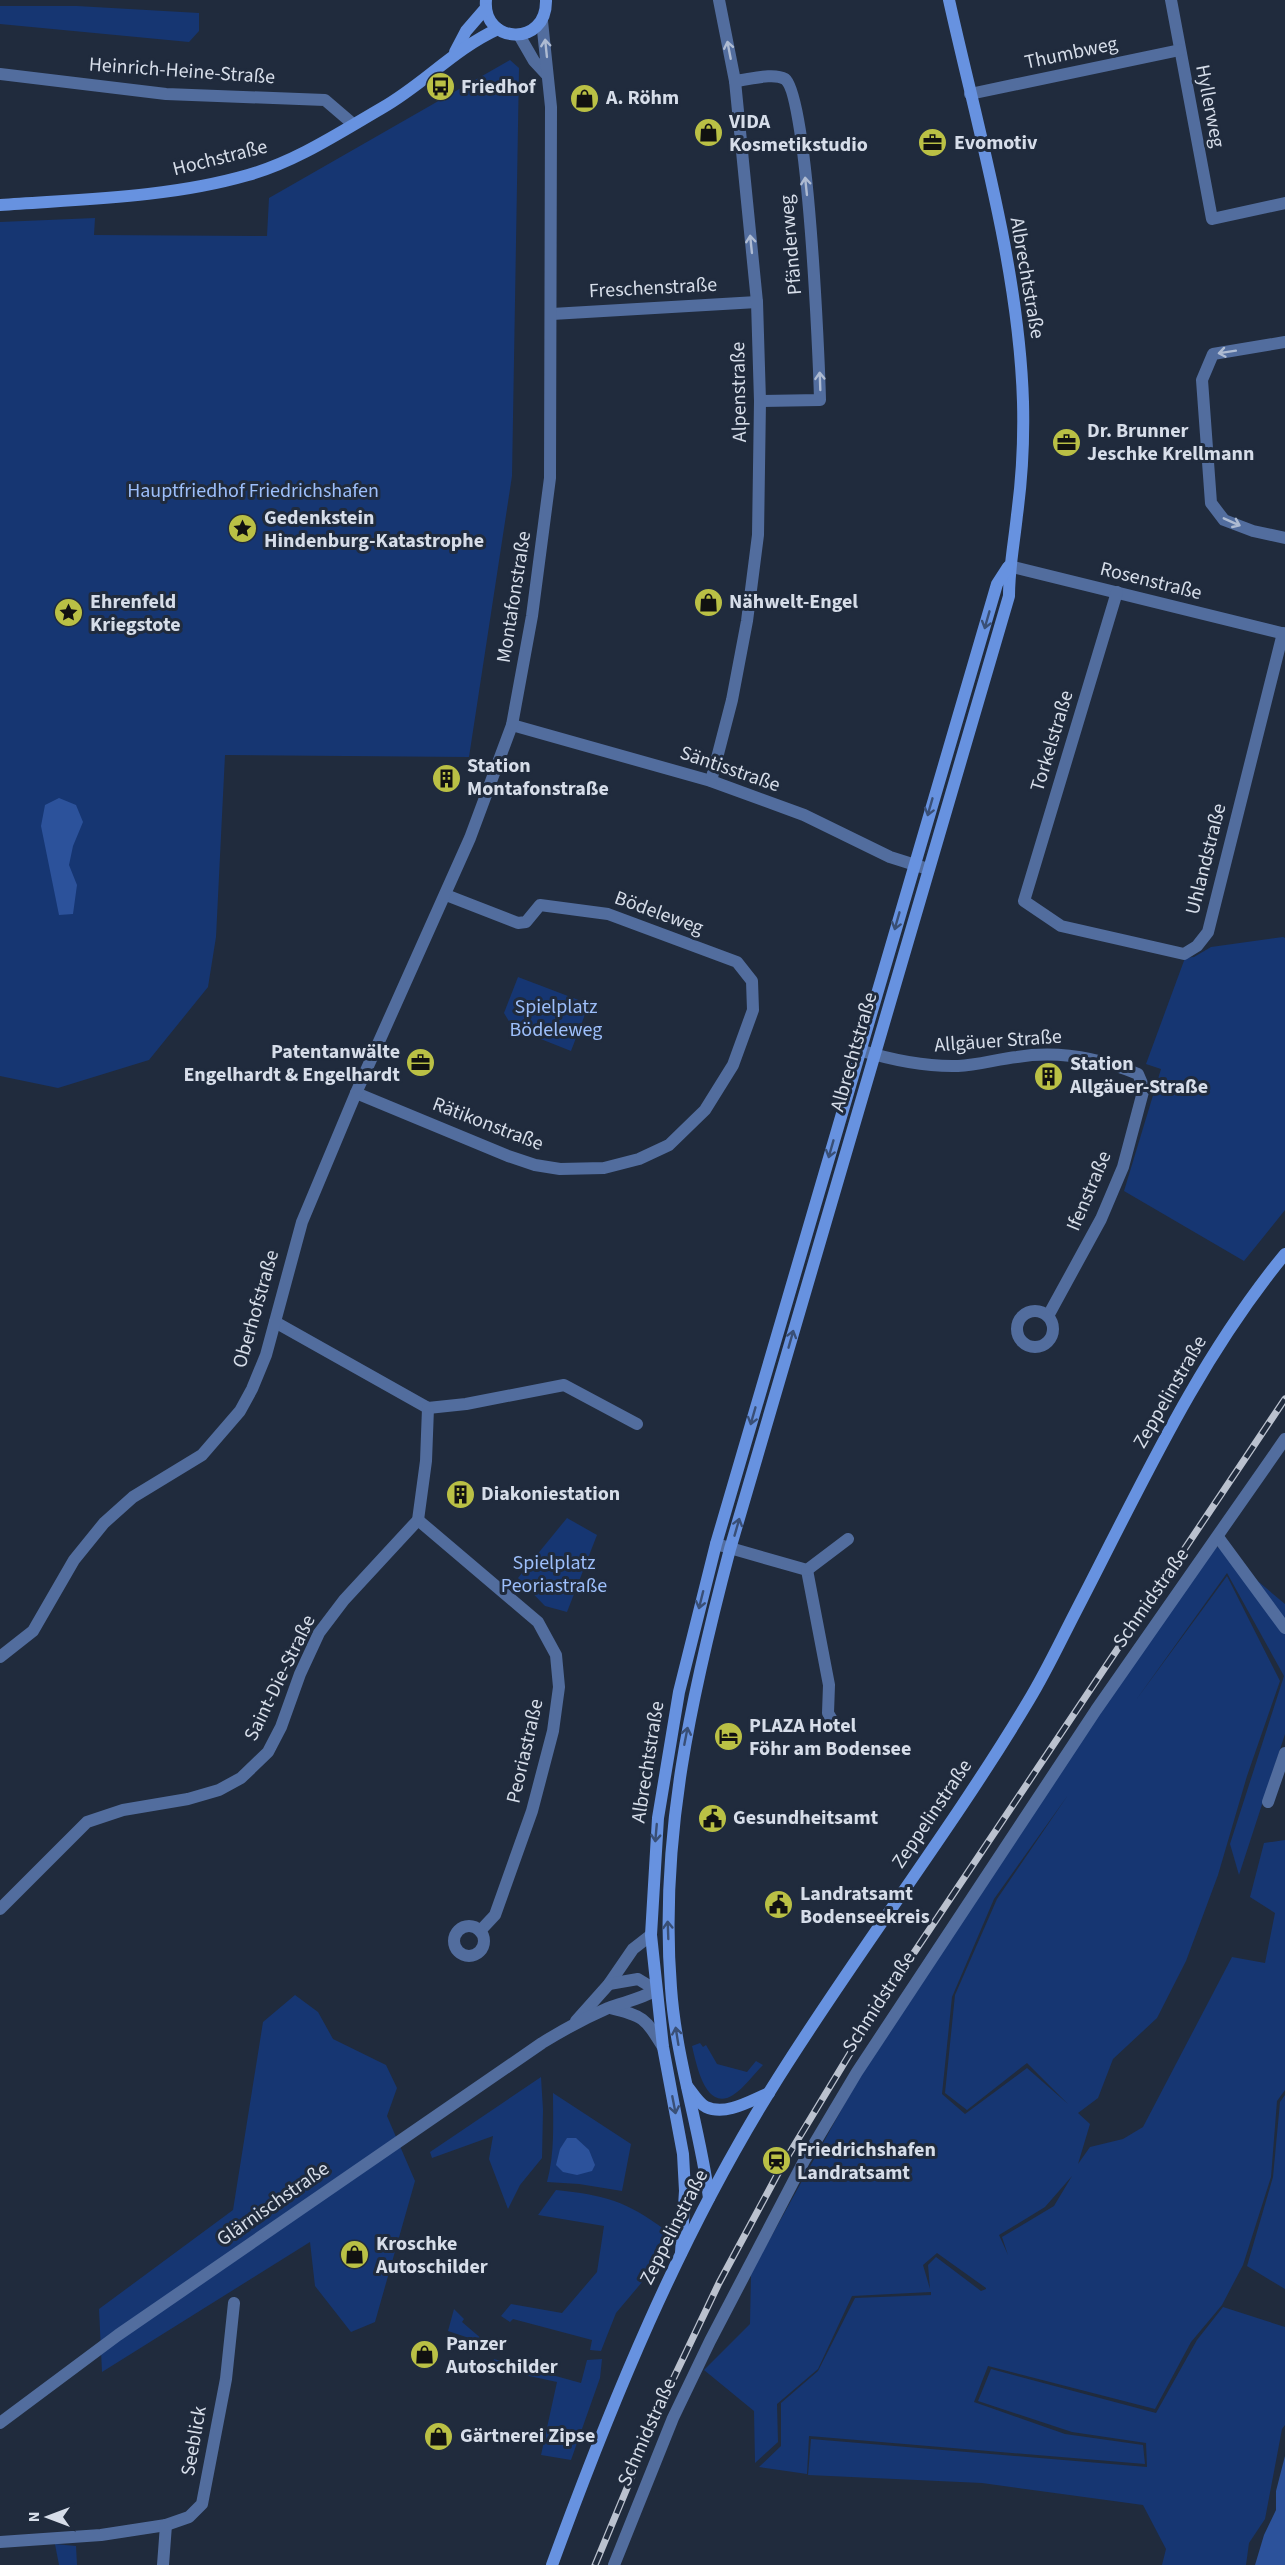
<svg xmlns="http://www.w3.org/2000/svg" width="1285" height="2565" viewBox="0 0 1285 2565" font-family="'Source Sans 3',sans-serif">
  <rect width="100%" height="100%" fill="#202b3d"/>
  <g fill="#163672" fill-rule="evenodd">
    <path d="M0 6H77L199 13V31L189 42 0 24Z"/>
    <path d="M510 60 519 68 512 476 469 757 225 755 216 937 208 987 149 1060 58 1088 0 1076V222L95 218 94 235 267 236 269 198Z"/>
    <path d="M1283 937 1285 938V1210L1244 1261 1124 1191 1161 1069 1146 1064 1185 958 1194 957 1211 947Z"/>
    <path d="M518 977 589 1004 571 1051 513 1028 504 1013Z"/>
    <path d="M567 1518 597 1535 567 1612 545 1606 518 1578Z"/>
    <path d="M1216 1546 1285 1604V1734L1239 1875 1230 1844 1284 1676 1227 1573 1136 1700 1227 1576 1280 1681 1247 1776 1218 1875 1186 1961 1157 2018 1113 2059 1098 2098 1078 2113 1090 2124 1078 2164 1090 2147 1123 2139 1143 2127 1232 1957 1265 1963 1275 1913 1250 1897 1264 1843 1285 1840V2090L1277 2101 1271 2177 1243 2265 1222 2305 1191 2342 1155 2409 988 2366 974 2402 1065 2434 1143 2445 1145 2464 809 2436 807 2474 759 2467 781 2446V2403L818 2371 855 2298 931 2295V2292L852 2296 818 2369 777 2404 778 2442 755 2463 754 2411 704 2370 750 2324 751 2273 927 1955ZM1068 1795 997 1899 955 1995 945 2093 967 2110 1027 2063 1068 2104 1027 2068 965 2114 942 2094 952 1997 994 1899ZM1072 2176 1054 2206 1002 2237 1008 2255 999 2235 1045 2207ZM937 2253 986 2288V2289L981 2291 936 2257 928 2265 930 2289 923 2265Z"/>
    <path d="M295 1995 318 2012 333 2039 386 2065 397 2088 387 2116 415 2181 375 2322 351 2332 315 2286 310 2242 102 2372 99 2309 233 2210 263 2022Z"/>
    <path d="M700 2043 703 2047 706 2045 717 2064 747 2072 756 2061 763 2065C754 2074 744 2088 733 2095 705 2113 696 2062 692 2046Z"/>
    <path d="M541 2077 543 2110 542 2158 520 2185 508 2209 489 2159 493 2136 432 2158 430 2152Z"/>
    <path d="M553 2093 631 2144 622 2191 579 2184 547 2182C555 2153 553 2123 553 2093Z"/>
    <path d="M1285 2095V2289L1247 2266 1273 2177 1280 2102Z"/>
    <path d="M556 2190C604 2195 627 2201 665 2230L648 2275 616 2313 601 2351 590 2350 592 2340 513 2319 510 2322 501 2316 511 2304 562 2313 597 2272 604 2226 538 2215Z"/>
    <path d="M1223 2307 1285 2327V2425L1282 2429 1265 2519 1249 2543 1246 2565H1162L1166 2549 1143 2505 982 2483 808 2475 811 2439 1147 2467 1146 2443 1072 2432 978 2401 991 2369 1156 2413 1197 2340Z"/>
    <path d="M454 2309 464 2319 462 2322 483 2340H475L448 2331Z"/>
    <path d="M494 2359 581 2383 587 2360 602 2359 600 2378 571 2460 541 2455 557 2382 492 2368Z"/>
    <path d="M55 2544 76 2546 77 2565H59Z"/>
  </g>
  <g fill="#2c529b">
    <path d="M59 798 76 805 83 822 73 846 69 865 77 885 73 914 59 915 41 826 45 805Z"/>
    <path d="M567 2138H576L589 2150 595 2165 592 2171 577 2175 563 2172 556 2165 560 2149Z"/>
    <path d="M1285 2456V2565H1255L1264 2535 1276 2510V2491Z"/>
  </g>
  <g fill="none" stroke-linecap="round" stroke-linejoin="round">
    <g stroke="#526d9e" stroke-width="12">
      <path d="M1171 0 1212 219 1285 203"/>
      <path d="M519 35 534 61 547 75"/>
      <path d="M0 74 166 94 325 100 353 124"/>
      <path d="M735 81C748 80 773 72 785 79 808 95 819 359 820 400L760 401"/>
      <path d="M970 94 1180 50"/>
      <path d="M552 314 757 302"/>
      <path d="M1285 342 1213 354 1202 380 1211 503 1224 520 1253 531 1285 538"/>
      <path d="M1009 566 1285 634"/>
      <path d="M1117 592 1024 901 1061 926 1184 954 1197 946 1208 932 1283 633"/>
      <path d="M512 725 711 781 804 815 890 857 928 869"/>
      <path d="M711 781 732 700 747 621 758 535 760 401 757 302 735 81 719 0"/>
      <path d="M859 1050C892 1060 924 1067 958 1066 978 1065 998 1059 1017 1057 1060 1050 1099 1058 1138 1074L1144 1088 1123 1167 1101 1219 1048 1316"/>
      <path d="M356 1093 508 1156 535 1165 560 1169 604 1168 639 1159 669 1145 705 1110 733 1065 753 1010 752 981 737 962 608 914 540 905 526 922 518 923 446 895"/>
      <circle cx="1035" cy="1329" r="18"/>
      <path d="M275 1322 428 1408 466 1404 564 1385 637 1424"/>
      <path d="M418 1520 538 1622 556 1655 559 1687 553 1731 532 1811 495 1915 480 1931"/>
      <path d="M1218 1537 1285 1628"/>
      <path d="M716 1544 807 1570 829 1685 828 1713 835 1725"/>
      <path d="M807 1570 848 1539"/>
      <path d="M0 1657 33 1631 74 1560 104 1523 133 1497 202 1455 240 1411 252 1389 266 1355 302 1222 356 1093 470 838 512 725 532 616 550 478 551 107 542 21"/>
      <path d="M1268 1802 1285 1753"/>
      <path d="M0 1909 87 1822 123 1810 188 1799 219 1790 241 1778 268 1752 281 1727 300 1674 319 1633 344 1600 418 1520 426 1461 428 1408"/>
      <circle cx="469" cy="1941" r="15"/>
      <path d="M610 2008C644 2016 645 2018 663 2047"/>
      <path d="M576 2021 609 1984 633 1949 651 1935"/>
      <path d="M0 2423 118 2335 542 2043C563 2030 585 2018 608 2008 624 2002 641 1999 656 1990L638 1979 609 1984"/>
      <path d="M0 2542 101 2535 166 2525 189 2517 202 2504 226 2379 234 2303"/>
      <path d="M163 2565 166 2525"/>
      <path d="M614 2565 673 2418 710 2341 804 2161 857 2072 1096 1710 1285 1439"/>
    </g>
    <g stroke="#6792e0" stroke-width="12">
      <path d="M486 0C482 44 547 48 546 0"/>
      <path d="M455 52 466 31 485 9"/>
      <path d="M0 205C82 199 168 198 248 175 295 162 339 133 382 108 423 85 454 49 498 29"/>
      <path d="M687 2086C692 2092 699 2104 706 2107 726 2116 750 2101 769 2093"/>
      <path d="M709 2198C700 2128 676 2060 671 1988 659 1838 692 1693 730 1549L1009 596C1009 568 1014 544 1017 515 1022 478 1024 440 1023 402 1019 269 978 130 949 0"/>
      <path d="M681 2253 685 2191 683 2154 663 2047 651 1935 658 1818 679 1692 716 1544 997 584 1008 567"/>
      <path d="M552 2565C612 2401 678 2240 770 2091 852 1958 949 1834 1029 1700 1046 1672 1060 1642 1075 1613 1139 1490 1196 1362 1285 1254"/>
    </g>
    <defs>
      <path id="rail" d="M595 2565 667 2392 719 2283 783 2164 883 1999 1285 1399"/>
    </defs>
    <use href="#rail" stroke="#bac1ce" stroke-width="7"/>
    <use href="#rail" stroke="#202b3d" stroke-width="4.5" stroke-dasharray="14" stroke-linecap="butt"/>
  </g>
  <defs><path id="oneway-shaft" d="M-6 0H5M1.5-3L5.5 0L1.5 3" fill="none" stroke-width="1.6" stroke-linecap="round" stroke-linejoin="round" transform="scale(1.5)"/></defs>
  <g stroke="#aebbd2">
    <use href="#oneway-shaft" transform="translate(546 48) rotate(-96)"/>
    <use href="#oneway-shaft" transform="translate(729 50) rotate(-101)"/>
    <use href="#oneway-shaft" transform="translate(806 186) rotate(-96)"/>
    <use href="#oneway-shaft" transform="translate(751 244) rotate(-96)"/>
    <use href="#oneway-shaft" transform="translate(1227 352) rotate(171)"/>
    <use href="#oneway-shaft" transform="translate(820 381) rotate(-92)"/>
    <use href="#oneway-shaft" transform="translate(1232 522) rotate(24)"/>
  </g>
  <g stroke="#394f76">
    <use href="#oneway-shaft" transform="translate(987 620) rotate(106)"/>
    <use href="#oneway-shaft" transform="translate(930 807) rotate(106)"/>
    <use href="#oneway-shaft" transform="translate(897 921) rotate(106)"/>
    <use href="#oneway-shaft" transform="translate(831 1149) rotate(106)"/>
    <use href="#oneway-shaft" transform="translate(791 1339) rotate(-74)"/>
    <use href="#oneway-shaft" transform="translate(753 1416) rotate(106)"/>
    <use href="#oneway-shaft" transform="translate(737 1527) rotate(-74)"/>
    <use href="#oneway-shaft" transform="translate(701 1600) rotate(104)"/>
    <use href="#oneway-shaft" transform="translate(686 1736) rotate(-79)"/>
    <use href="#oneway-shaft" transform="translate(656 1833) rotate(95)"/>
    <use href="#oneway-shaft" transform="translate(668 1930) rotate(-92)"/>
    <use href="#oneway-shaft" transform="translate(677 2036) rotate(-99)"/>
    <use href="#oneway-shaft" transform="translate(674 2105) rotate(79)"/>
  </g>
  <defs>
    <symbol id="bus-disc" viewBox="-11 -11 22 22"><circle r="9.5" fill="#bac045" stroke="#202b3d"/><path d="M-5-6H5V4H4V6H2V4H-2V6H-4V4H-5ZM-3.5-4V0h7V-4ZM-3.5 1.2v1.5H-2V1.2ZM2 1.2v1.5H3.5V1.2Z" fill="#111"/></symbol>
    <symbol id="shop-disc" viewBox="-11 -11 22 22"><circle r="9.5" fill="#bac045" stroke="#202b3d"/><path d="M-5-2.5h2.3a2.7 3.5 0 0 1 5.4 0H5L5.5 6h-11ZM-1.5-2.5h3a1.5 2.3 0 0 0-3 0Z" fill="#111"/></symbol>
    <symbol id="office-disc" viewBox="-11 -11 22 22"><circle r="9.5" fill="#bac045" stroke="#202b3d"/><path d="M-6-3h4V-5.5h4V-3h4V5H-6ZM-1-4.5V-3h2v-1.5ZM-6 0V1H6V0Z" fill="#111"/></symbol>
    <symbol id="sight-disc" viewBox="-11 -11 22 22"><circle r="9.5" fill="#bac045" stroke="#202b3d"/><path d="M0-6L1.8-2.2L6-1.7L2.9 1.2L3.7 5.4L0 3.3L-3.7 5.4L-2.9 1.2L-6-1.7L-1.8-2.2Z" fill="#111"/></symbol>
    <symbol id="building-disc" viewBox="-11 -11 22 22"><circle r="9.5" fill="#bac045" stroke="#202b3d"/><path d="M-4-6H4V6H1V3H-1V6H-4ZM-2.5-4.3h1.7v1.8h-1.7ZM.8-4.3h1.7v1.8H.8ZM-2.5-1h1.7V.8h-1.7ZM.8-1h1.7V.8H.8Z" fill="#111"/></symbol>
    <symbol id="hotel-disc" viewBox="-11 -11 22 22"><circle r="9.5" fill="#bac045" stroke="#202b3d"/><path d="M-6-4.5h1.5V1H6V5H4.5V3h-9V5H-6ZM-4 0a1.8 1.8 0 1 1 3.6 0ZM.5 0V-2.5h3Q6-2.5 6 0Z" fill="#111"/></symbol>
    <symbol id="civic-disc" viewBox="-11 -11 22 22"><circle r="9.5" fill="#bac045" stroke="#202b3d"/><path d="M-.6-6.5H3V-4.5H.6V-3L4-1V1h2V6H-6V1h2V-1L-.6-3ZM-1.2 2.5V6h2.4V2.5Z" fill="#111"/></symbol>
    <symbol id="station-disc" viewBox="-11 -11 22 22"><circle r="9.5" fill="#bac045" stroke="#202b3d"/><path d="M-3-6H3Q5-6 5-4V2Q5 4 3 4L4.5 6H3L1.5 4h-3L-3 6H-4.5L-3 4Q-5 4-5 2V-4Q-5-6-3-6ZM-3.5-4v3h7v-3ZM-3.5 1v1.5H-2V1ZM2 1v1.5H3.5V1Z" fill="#111"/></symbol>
  </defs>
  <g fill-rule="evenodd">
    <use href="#bus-disc" x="424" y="70" width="33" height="33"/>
    <use href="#shop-disc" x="568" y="82" width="33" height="33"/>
    <use href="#shop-disc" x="692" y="116" width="33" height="33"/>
    <use href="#office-disc" x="916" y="126" width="33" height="33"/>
    <use href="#office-disc" x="1050" y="426" width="33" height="33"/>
    <use href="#sight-disc" x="226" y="512" width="33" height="33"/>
    <use href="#shop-disc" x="692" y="586" width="33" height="33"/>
    <use href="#sight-disc" x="52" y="596" width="33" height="33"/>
    <use href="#building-disc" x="430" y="762" width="33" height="33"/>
    <use href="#office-disc" x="404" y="1046" width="33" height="33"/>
    <use href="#building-disc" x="1032" y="1060" width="33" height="33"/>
    <use href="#building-disc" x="444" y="1478" width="33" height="33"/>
    <use href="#hotel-disc" x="712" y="1720" width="33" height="33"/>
    <use href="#civic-disc" x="696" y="1802" width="33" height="33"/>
    <use href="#civic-disc" x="762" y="1888" width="33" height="33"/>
    <use href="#station-disc" x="760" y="2144" width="33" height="33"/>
    <use href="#shop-disc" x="338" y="2238" width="33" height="33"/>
    <use href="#shop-disc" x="408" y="2338" width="33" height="33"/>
    <use href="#shop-disc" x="422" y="2420" width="33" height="33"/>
  </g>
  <g text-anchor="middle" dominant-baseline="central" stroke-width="6" stroke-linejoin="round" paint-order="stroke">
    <g font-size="20" fill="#d6dde9" stroke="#202b3d">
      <text transform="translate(1071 53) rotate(-12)">Thumbweg</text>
      <text transform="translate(182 71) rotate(4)">Heinrich-Heine-Straße</text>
      <text transform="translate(1210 106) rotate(79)">Hyllerweg</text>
      <text transform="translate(220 158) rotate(-14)">Hochstraße</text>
      <text transform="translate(791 245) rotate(-95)">Pfänderweg</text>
      <text transform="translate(1027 278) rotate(80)">Albrechtstraße</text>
      <text transform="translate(653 288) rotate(-3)">Freschenstraße</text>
      <text transform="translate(739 392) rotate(-91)">Alpenstraße</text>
      <text transform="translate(1151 581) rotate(14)">Rosenstraße</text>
      <text transform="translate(514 597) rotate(-81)">Montafonstraße</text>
      <text transform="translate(1052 741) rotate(-73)">Torkelstraße</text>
      <text transform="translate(730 769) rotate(19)">Säntisstraße</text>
      <text transform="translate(1206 859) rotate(-76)">Uhlandstraße</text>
      <text transform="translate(659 913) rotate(20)">Bödeleweg</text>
      <text transform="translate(998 1041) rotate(-4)">Allgäuer Straße</text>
      <text transform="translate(854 1052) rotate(-74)">Albrechtstraße</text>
      <text transform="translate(488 1124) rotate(21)">Rätikonstraße</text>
      <text transform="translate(1089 1191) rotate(-67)">Ifenstraße</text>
      <text transform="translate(256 1309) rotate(-74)">Oberhofstraße</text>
      <text transform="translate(1170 1392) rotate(-60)">Zeppelinstraße</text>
      <text transform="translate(1151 1598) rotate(-55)">Schmidstraße</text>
      <text transform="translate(280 1678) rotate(-64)">Saint-Die-Straße</text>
      <text transform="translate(525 1751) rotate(-77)">Peoriastraße</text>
      <text transform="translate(648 1762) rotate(-81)">Albrechtstraße</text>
      <text transform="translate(932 1814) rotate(-56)">Zeppelinstraße</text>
      <text transform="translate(879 2002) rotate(-57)">Schmidstraße</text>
      <text transform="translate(273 2204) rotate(-35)">Glärnischstraße</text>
      <text transform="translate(674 2227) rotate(-63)">Zeppelinstraße</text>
      <text transform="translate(647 2432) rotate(-66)">Schmidstraße</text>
      <text transform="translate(194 2441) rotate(-80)">Seeblick</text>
    </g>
    <g font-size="20" font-weight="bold" fill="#d6dde9" stroke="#202b3d" text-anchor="start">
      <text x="461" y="87">Friedhof</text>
      <text x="606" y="98">A. Röhm</text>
      <text x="729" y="122">VIDA<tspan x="729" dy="23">Kosmetikstudio</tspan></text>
      <text x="954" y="143">Evomotiv</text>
      <text x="1087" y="431">Dr. Brunner<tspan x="1087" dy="23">Jeschke Krellmann</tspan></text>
      <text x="264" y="518">Gedenkstein<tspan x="264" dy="23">Hindenburg-Katastrophe</tspan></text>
      <text x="90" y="602">Ehrenfeld<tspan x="90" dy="23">Kriegstote</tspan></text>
      <text x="729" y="602">Nähwelt-Engel</text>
      <text x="467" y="766">Station<tspan x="467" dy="23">Montafonstraße</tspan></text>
      <text x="400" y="1052" text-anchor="end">Patentanwälte<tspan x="400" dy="23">Engelhardt &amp; Engelhardt</tspan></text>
      <text x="1070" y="1064">Station<tspan x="1070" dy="23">Allgäuer-Straße</tspan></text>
      <text x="481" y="1494">Diakoniestation</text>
      <text x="749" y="1726">PLAZA Hotel<tspan x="749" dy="23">Föhr am Bodensee</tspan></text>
      <text x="733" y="1818">Gesundheitsamt</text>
      <text x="800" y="1894">Landratsamt<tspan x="800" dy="23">Bodenseekreis</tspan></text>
      <text x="797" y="2150">Friedrichshafen<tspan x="797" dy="23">Landratsamt</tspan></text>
      <text x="376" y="2244">Kroschke<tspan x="376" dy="23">Autoschilder</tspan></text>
      <text x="446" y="2344">Panzer<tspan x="446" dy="23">Autoschilder</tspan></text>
      <text x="460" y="2436">Gärtnerei Zipse</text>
    </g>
    <g font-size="20" fill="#9dbffb" stroke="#202b3d">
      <text x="253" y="491">Hauptfriedhof Friedrichshafen</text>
      <text x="556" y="1007">Spielplatz<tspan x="556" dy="23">Bödeleweg</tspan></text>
      <text x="554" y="1563">Spielplatz<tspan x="554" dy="23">Peoriastraße</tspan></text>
    </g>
  </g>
  <g transform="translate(48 2517) rotate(270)" stroke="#202b3d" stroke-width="4.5" paint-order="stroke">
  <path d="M0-4.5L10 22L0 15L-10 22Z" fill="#d6dde9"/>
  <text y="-9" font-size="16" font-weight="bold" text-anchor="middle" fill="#d6dde9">N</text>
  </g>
</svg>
